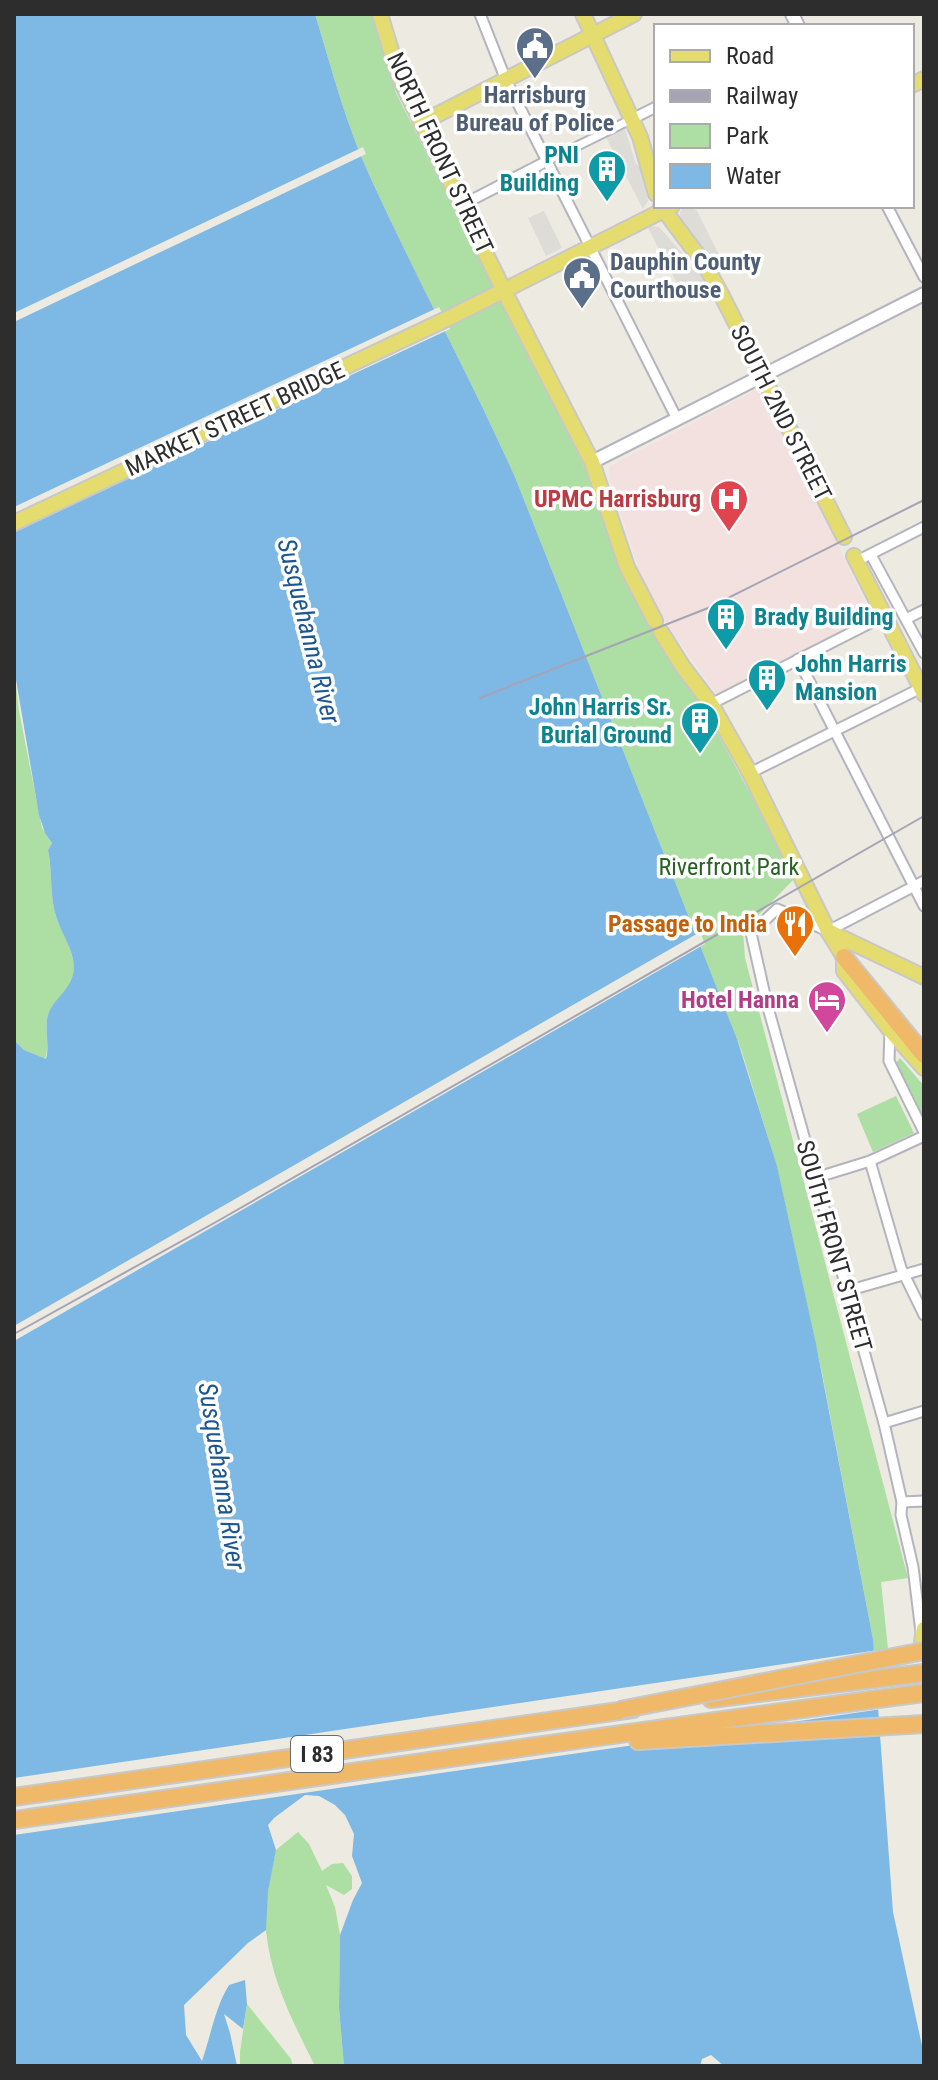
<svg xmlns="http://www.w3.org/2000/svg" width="938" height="2080" viewBox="0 0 938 2080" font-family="'Roboto Condensed',sans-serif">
  <rect width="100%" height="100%" fill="#edeae1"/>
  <path fill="#f2e1df" d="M762 387 871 615 717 695 661 616 642 578 609 478 610 466Z"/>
  <g fill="#addea3">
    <path d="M315 14H372L396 93 584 466 619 565 631 591 661 648 703 707 796 877 743 931 745 958 908 1578 881 1582 888 1649 874 1659 873 1639 822 1373 777 1167 742 1052 515 477C470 377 418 281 372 181 347 128 332 70 315 14Z"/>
    <path d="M14 668 19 711 42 828 52 843 48 850C53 873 49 897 57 919 64 938 79 957 72 979 67 992 52 1001 48 1016 44 1030 50 1045 45 1059L24 1050 14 1040Z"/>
    <path d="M900 1058 924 1086V1124L895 1064Z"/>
    <path d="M896 1096 914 1133 873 1152 857 1114Z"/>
    <path d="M298 1832 309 1844 322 1871 332 1864 343 1863 352 1876V1889L344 1895 326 1885 335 1907 340 1935 339 2008 344 2066H315C293 2022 271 1980 266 1931 263 1904 271 1876 276 1850Z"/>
    <path d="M247 2004 291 2059 293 2066H240V2052Z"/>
  </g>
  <g fill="#dddcd7">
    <path d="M624 126 636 164 641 168 648 201 643 209 606 137Z"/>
    <path d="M685 206H690L697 211 719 255 717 260 711 259 680 220V212Z"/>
    <path d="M544 211 562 248 546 256 528 218Z"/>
    <path d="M653 226 659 227 685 256 703 277 708 287 697 293 690 289H680L648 228Z"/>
  </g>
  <path fill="#7eb8e4" d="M14 14H315C332 70 347 128 372 181 418 281 470 377 515 477L737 1039 777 1166 816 1344 873 1639 893 1912 924 2055V2066H724L711 2055 702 2059 700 2066H344L339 2008 340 1935 353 1900 362 1883 352 1856 354 1834 345 1815 335 1805 319 1796 305 1795 274 1818 268 1825 276 1850 268 1891 266 1930 248 1943 184 2005 186 2035 202 2061C211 2035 215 2008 229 1985L245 1980 247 2004 243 2029 224 2014 230 2033 237 2066H14V1040L24 1050 46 1059C50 1045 44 1029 48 1015 52 1001 67 992 72 978 79 956 63 938 57 919 49 897 53 873 48 850L52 843 45 833 39 815 14 668Z"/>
  <g fill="#edeae1">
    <path d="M363 147 366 154 14 322V313Z"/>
    <path d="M439 307 450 329 14 532V507Z"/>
    <path d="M700 932 705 944 14 1341V1326Z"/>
    <path d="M878 1650 882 1709 14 1835V1778Z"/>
  </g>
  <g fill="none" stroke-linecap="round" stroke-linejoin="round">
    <defs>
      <path id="pedestrian" d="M547 161 632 119"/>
      <g id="minor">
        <path d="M480 14 506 80 677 419"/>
        <path d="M632 119 656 107"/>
        <path d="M462 205 547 161"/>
        <path d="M887 206 924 277"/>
        <path d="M871 555 924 653"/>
        <path d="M857 561 924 527"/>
        <path d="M906 619 924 610"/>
        <path d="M798 659 924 906"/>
        <path d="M711 704 884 616"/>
        <path d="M750 773 923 687"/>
        <path d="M890 1030 889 1061 924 1132"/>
        <path d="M870 1161 901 1268 924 1315"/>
        <path d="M815 1178 870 1161 924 1136"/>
        <path d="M847 1291 924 1269"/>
        <path d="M884 1423 924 1411"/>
        <path d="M902 1502 924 1501"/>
        <path d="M921 1632 913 1567 901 1515 902 1502 884 1423 767 1004 751 933 777 909 828 931 924 881"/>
      </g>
      <g id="secondary">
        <path d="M792 14 798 26"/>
        <path d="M592 462 924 294"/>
      </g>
      <g id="primary">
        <path d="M380 14 399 77 504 291 592 462 627 567 655 621"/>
        <path d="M583 14 640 137 656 194"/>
        <path d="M912 85 924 79"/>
        <path d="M421 123 634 14"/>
        <path d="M661 206 705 265 720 292 844 537"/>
        <path d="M14 523 455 315 672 206"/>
        <path d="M854 556 924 694"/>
        <path d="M661 632 683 667 711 704 750 773 828 931 844 957V971L890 1030 924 1068"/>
        <path d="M828 931 924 977"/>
        <path d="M922 1641 924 1629"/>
      </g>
      <g id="motorway">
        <path d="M844 957 924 1055"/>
        <path d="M711 1699 924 1673"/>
        <path d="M638 1741 924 1724"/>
        <path d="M14 1797 633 1709"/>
        <path d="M14 1820C317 1778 620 1732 924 1693"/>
      </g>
    </defs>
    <use href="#pedestrian" stroke="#b4b4bf" stroke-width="11"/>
    <use href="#minor" stroke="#b4b4bf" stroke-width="13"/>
    <use href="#secondary" stroke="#b4b4bf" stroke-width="16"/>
    <use href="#primary" stroke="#c8c8c8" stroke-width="18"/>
    <use href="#motorway" stroke="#c8c8c8" stroke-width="20"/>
    <use href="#pedestrian" stroke="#fff" stroke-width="7"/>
    <use href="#minor" stroke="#fff" stroke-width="9"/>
    <use href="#secondary" stroke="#fff" stroke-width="12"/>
    <use href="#primary" stroke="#e4dc6e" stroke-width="14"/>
    <use href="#motorway" stroke="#efb969" stroke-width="16"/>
    <g stroke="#a4a4b5" stroke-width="2">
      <path d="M480 698 708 608 924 500"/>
      <path d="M14 1334 216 1222 924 816"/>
    </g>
    <defs>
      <path id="motorway-bridge" d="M620 1710 924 1651"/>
    </defs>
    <use href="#motorway-bridge" stroke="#c8c8c8" stroke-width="20" stroke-linecap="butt"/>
    <use href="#motorway-bridge" stroke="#efb969" stroke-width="16"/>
  </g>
  <defs>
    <symbol id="civic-pin" viewBox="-11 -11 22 30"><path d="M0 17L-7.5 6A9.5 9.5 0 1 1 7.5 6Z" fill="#5c6f8a" stroke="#fff"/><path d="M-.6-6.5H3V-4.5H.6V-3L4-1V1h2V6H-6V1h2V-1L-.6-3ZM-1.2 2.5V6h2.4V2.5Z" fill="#fff"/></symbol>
    <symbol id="building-pin" viewBox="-11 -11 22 30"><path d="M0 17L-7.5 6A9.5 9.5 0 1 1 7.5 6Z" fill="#0f9aa8" stroke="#fff"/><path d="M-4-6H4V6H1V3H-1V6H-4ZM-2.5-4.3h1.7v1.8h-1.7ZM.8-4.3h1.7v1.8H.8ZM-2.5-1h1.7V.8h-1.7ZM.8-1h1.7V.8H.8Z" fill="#fff"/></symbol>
    <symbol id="hospital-pin" viewBox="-11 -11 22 30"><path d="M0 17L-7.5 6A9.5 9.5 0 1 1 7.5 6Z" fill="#e0444e" stroke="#fff"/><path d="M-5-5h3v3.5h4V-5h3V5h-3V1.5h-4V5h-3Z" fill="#fff"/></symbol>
    <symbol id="restaurant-pin" viewBox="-11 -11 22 30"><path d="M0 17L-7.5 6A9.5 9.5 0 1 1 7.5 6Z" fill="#e8710a" stroke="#fff"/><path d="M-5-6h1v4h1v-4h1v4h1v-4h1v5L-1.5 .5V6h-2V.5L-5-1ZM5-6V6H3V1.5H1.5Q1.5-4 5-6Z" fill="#fff"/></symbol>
    <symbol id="hotel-pin" viewBox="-11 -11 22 30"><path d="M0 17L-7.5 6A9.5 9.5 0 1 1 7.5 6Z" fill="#d1479c" stroke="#fff"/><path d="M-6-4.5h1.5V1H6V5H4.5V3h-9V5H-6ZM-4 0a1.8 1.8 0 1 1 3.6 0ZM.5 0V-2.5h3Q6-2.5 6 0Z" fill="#fff"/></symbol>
  </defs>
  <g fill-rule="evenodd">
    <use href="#civic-pin" x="513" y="24" width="44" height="60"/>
    <use href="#building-pin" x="585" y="147" width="44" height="60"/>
    <use href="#civic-pin" x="560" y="254" width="44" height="60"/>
    <use href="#hospital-pin" x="707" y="477" width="44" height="60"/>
    <use href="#building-pin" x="704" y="595" width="44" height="60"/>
    <use href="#building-pin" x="745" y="656" width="44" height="60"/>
    <use href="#building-pin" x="678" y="699" width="44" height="60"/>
    <use href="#restaurant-pin" x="773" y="902" width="44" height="60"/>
    <use href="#hotel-pin" x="805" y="978" width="44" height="60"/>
  </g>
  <g text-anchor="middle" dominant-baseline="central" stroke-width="7" stroke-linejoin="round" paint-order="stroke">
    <rect fill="#fff" stroke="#6c6c6c" stroke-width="2" x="291" y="1736" width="52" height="36" rx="6"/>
    <g font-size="22" font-weight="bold" fill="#2d2d2d">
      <text x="317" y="1754">I 83</text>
    </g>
    <g font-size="24" font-weight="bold" fill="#4e5e75" stroke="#fff">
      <text x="535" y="95">Harrisburg<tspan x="535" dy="28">Bureau of Police</tspan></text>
      <text x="610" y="262" text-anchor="start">Dauphin County<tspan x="610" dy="28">Courthouse</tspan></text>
    </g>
    <g font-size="24" fill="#2d2d2d" stroke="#fff">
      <text transform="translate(440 153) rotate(65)">NORTH FRONT STREET</text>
      <text transform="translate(781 413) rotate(63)">SOUTH 2ND STREET</text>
      <text transform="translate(235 419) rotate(-25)">MARKET STREET BRIDGE</text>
      <text transform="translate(834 1246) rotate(74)">SOUTH FRONT STREET</text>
    </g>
    <g font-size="24" font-weight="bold" fill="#0d838f" stroke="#fff" text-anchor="end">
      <text x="579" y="155">PNI<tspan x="579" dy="28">Building</tspan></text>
      <text x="754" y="617" text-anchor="start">Brady Building</text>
      <text x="795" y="664" text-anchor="start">John Harris<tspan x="795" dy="28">Mansion</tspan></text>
      <text x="672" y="707">John Harris Sr.<tspan x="672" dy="28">Burial Ground</tspan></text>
    </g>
    <g font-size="24" font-weight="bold" fill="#be3a42" stroke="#fff" text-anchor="end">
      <text x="701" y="499">UPMC Harrisburg</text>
    </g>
    <g font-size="24" fill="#256422" stroke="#fff">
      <text x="729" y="867">Riverfront Park</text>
    </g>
    <g font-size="24" font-weight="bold" fill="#c56008" stroke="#fff" text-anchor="end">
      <text x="767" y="924">Passage to India</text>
    </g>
    <g font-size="24" font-weight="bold" fill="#b23c85" stroke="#fff" text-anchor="end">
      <text x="799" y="1000">Hotel Hanna</text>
    </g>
    <g font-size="26" font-style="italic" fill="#1b5693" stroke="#fff">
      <text transform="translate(309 631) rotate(76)">Susquehanna River</text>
      <text transform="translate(222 1476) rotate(81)">Susquehanna River</text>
    </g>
  </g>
  <rect width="938" height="2080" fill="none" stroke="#2d2d2d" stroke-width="32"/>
  <rect x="654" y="24" width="260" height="184" fill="#ffffff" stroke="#ababab" stroke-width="2"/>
  <rect x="670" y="50" width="40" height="12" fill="#e4dc6e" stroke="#ababab" stroke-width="2"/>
  <text x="726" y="64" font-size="24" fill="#2d2d2d">Road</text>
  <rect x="670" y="90" width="40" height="12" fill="#a4a4b5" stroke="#ababab" stroke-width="2"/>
  <text x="726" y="104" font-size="24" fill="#2d2d2d">Railway</text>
  <rect x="670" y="124" width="40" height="24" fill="#addea3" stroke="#ababab" stroke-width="2"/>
  <text x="726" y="144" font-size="24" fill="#2d2d2d">Park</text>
  <rect x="670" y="164" width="40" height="24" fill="#7eb8e4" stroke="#ababab" stroke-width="2"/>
  <text x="726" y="184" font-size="24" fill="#2d2d2d">Water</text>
</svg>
